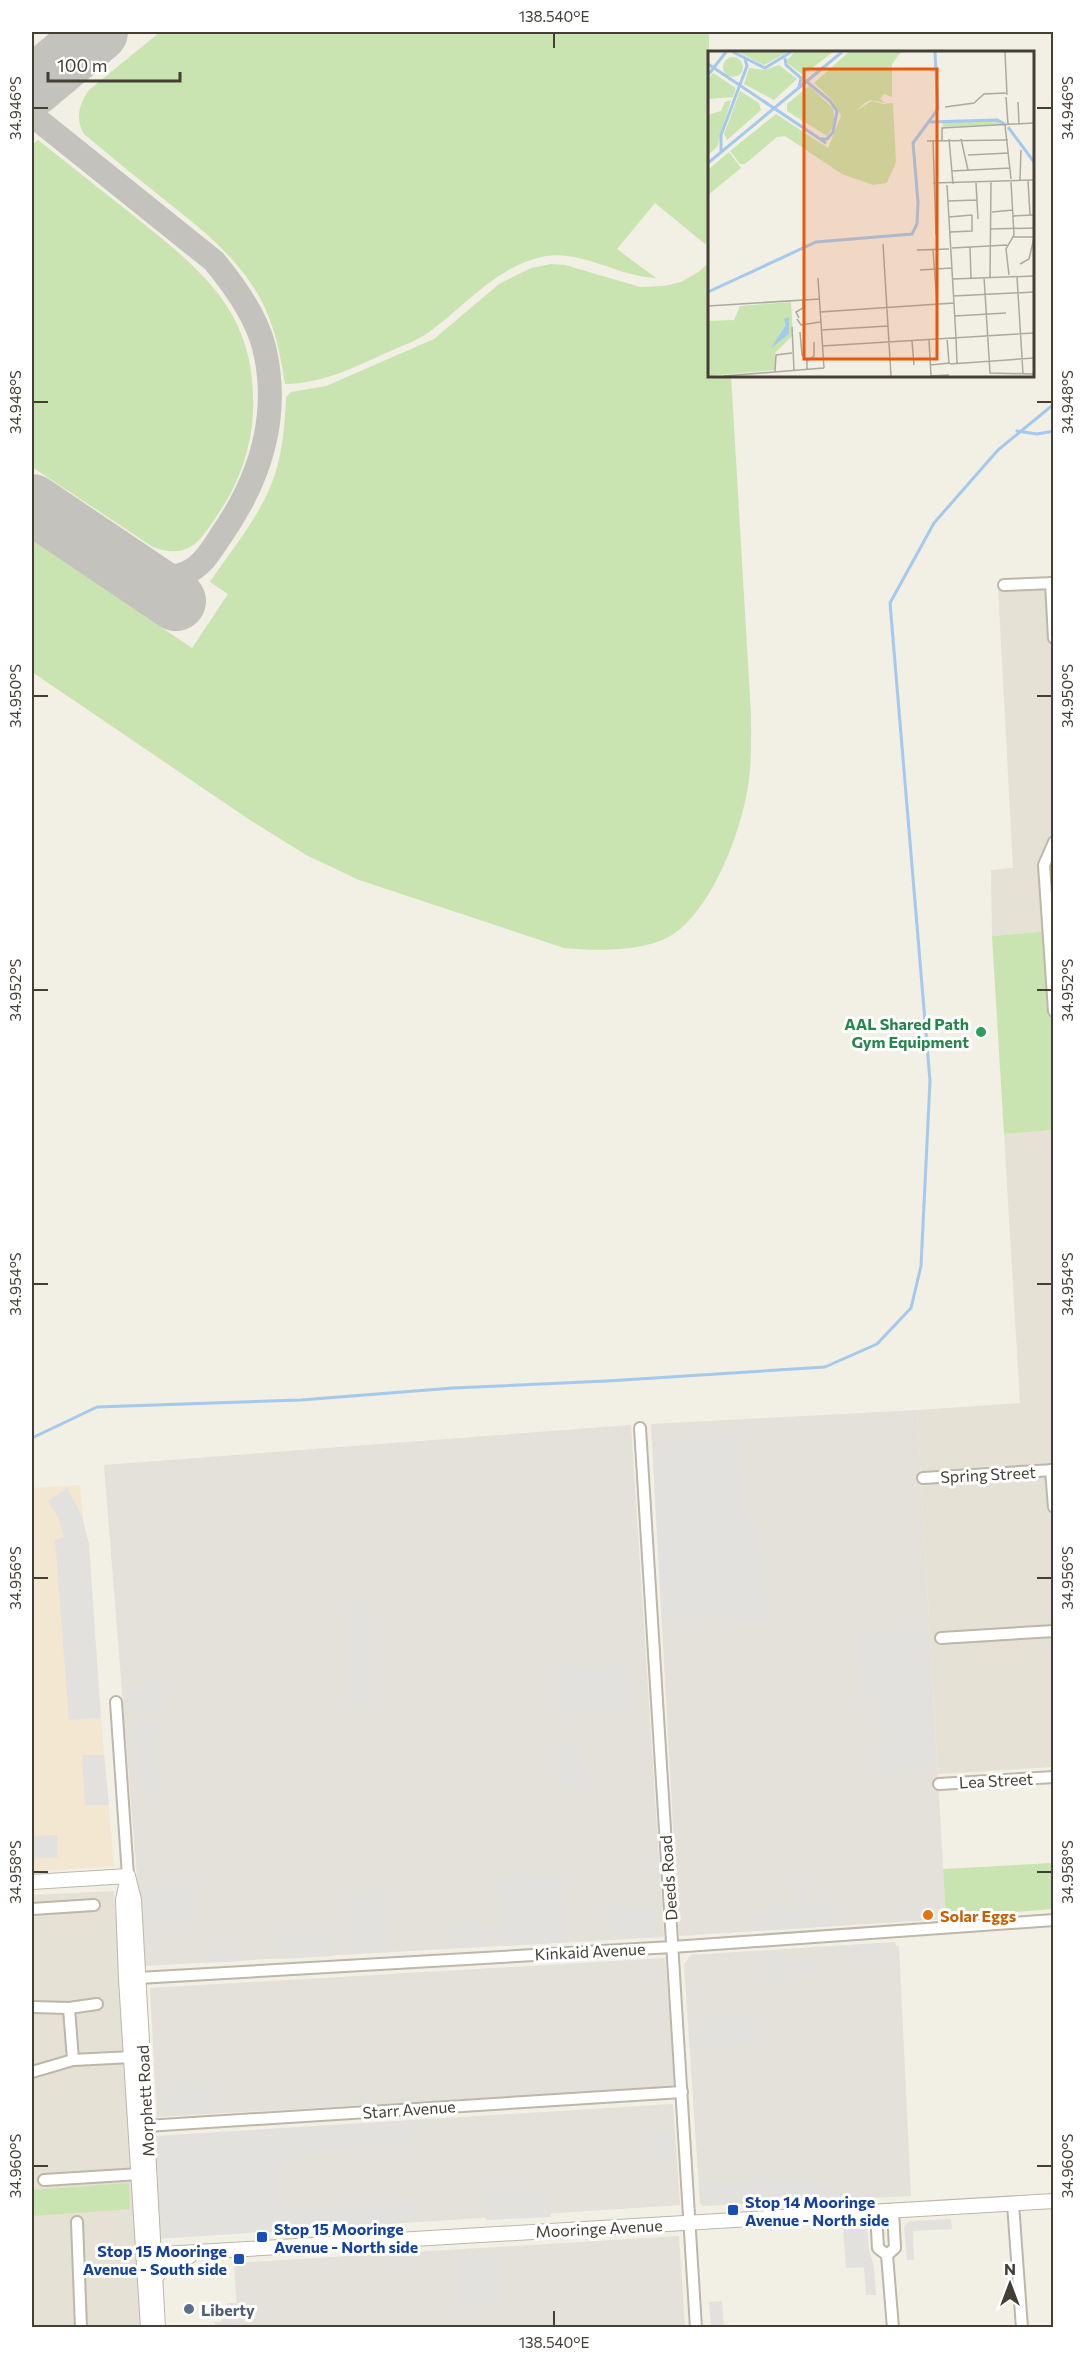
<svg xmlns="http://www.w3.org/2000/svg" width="1085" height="2359" viewBox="0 0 1085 2359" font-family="Commissioner,sans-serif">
  <rect width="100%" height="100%" fill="#f2efe5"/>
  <g fill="#e5e1d4">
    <path d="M1053 585V1011L1049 931 992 936 991 870 1013 868 998 588Z"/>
    <path d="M1053 1130V1767L938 1774 917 1410 1020 1403 1004 1134Z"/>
    <path d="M114 1891 135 2184 140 2327H32V1895Z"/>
  </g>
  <path fill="#f3e7d1" d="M80 1485 114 1866 32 1872V1488Z"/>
  <g fill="#e4e0da">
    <path d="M917 1410 946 1919 679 1936 651 1424Z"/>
    <path d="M631 1425 664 1937 144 1966 104 1465Z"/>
    <path d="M895 1942 896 1946H899L911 2196 703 2206 700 2204 684 1964 691 1955Z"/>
    <path d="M665 1958 675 2087 157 2117 150 1988Z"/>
    <path d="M673 2104 680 2205 157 2239 154 2136Z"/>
    <path d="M679 2236 685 2327H238L234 2263Z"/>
  </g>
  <g fill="#c9e4b0">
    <path d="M160 32H709L710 241 705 244 655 203 617 249 656 278C617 277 581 248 541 257 495 268 466 305 429 332 417 341 401 346 388 352 355 367 322 384 285 384 280 351 273 317 254 288 231 252 199 227 166 201 139 179 111 157 84 134 75 119 79 104 89 90Z"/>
    <path d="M38 140C70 165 102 191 134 216 205 273 257 313 253 413 251 448 240 481 220 511 202 538 191 561 153 547L32 467V145Z"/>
    <path d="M710 261V375H731L751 714C751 740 752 766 747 792 739 836 714 901 679 930 651 953 598 951 564 948L359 880 306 855 247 818 32 672V540L192 648 228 594 210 582C233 547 264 512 276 471 283 448 285 422 286 397L291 392 326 386 434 339 499 284 531 268 551 264 565 265 640 287 664 286 681 282 700 271Z"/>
    <path d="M1049 931 1054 1011 1053 1130 1004 1134 992 936Z"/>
    <path d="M1053 1863V1909L946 1918 943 1869Z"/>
    <path d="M129 2183 130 2209 32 2216V2190Z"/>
  </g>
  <g fill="#e3e1dd">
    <path d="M741 1435 746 1524H761L767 1620 740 1621 725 1615 662 1619 653 1458H662L665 1448 682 1440Z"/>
    <path d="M67 1488 82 1516 89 1544 101 1718 69 1720 55 1540 64 1537 58 1517 48 1501Z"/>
    <path d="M367 1608 371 1702 347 1703 345 1609Z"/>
    <path d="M929 1630 935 1766 884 1769 880 1699H859L854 1634Z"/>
    <path d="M633 1667 635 1710 561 1713 559 1672Z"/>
    <path d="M163 1687 165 1710 131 1712 130 1693 139 1688Z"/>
    <path d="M155 1721 159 1792 136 1793 132 1723Z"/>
    <path d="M585 1746 587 1784 560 1787 559 1747Z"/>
    <path d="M82 1755H104L109 1805H85Z"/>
    <path d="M57 1835 58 1857 32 1859V1836Z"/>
    <path d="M804 1875 806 1904 830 1902 832 1926 758 1931 757 1913 796 1910 794 1876Z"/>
    <path d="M566 1876 570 1942 502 1946 499 1880Z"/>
    <path d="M197 1886 199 1920 146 1923 143 1889Z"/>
    <path d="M386 1896 389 1952 352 1954 348 1899Z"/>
    <path d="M658 1909 659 1928 654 1936 614 1938 612 1911Z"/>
    <path d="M490 1923 491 1945 449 1947 447 1925Z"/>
    <path d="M331 1932 333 1956 278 1959 277 1935Z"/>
    <path d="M892 1943V1953L859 1954V1944Z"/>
    <path d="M240 1950 241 1961 204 1963V1952Z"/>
    <path d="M782 1955 783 1975 766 1976V1971H761L760 1957Z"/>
    <path d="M813 1955 814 1971H808L807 1974H791L790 1956Z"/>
    <path d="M753 2018 755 2042 690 2047 689 2029 711 2028V2021Z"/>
    <path d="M210 2088 211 2110 164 2113 163 2090Z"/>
    <path d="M413 2122V2145L282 2152 283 2129Z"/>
    <path d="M279 2130 284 2230 163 2238 158 2137Z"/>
    <path d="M672 2132 674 2156 654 2157 652 2134Z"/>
    <path d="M825 2180 826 2199 701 2203 700 2186Z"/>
    <path d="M528 2189V2195L550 2194 551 2217 486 2220 484 2191Z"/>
    <path d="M416 2203 417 2220 291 2228 290 2210Z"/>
    <path d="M951 2219 952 2229 913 2231 914 2260H907L904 2227 909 2221Z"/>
    <path d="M867 2226 869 2250 874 2267 876 2295H866L864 2267 846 2268 843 2227Z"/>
    <path d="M501 2256 504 2303 456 2307 454 2258Z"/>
    <path d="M722 2301 724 2327H711L709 2302Z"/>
    <path d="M228 2303H236L238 2327H215L214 2322H221V2313Z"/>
  </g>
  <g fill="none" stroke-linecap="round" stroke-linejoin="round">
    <g stroke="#a4c9ec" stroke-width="3">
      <path d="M1017 431 1037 434 1054 431"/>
      <path d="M32 1438 97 1407 301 1400 453 1388 607 1381 825 1367 877 1344 911 1308 921 1266 930 1081 890 603 934 523 998 450 1054 404"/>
    </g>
    <g stroke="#c4c2bd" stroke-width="24">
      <path d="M32 80 52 70"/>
      <path d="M32 115 214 261C234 285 256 316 264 347 281 417 260 480 220 537 211 551 202 566 186 573 169 580 150 576 132 571"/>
    </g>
    <g stroke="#c4c2bd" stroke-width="60">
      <path d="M32 87 98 32"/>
      <path d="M32 504 176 601"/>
    </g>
    <defs>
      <g id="minor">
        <path d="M1051 583 1054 638"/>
        <path d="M1004 585 1054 583"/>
        <path d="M1054 842 1044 865 1054 1011"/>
        <path d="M640 1428 696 2328"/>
        <path d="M1051 1470 1054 1507"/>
        <path d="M923 1478 1054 1470"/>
        <path d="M941 1638 1054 1631"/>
        <path d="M116 1702 128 1876"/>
        <path d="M939 1784 1054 1777"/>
        <path d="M32 1909 94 1905"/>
        <path d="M138 1978 672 1947 1054 1920"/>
        <path d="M32 2007 69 2008 97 2004"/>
        <path d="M69 2008 73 2060"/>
        <path d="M32 2072 73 2060 132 2057"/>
        <path d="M146 2126 682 2092"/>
        <path d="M44 2180 140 2174"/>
        <path d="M1013 2204 1022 2328"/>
        <path d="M876 2212 878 2248 887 2255 893 2328"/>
        <path d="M77 2222 81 2328"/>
        <path d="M887 2255 895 2248 893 2211"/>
      </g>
      <g id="tertiary">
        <path d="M128 1876 134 1900 158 2328"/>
        <path d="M127 1881 123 1900 126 1979 148 2328"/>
        <path d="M32 1882 128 1876"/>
        <path d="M145 2255 1054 2201"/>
        <path d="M156 2277 165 2266 190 2256"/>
      </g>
    </defs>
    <use href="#minor" stroke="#bdb7a9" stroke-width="14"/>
    <use href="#tertiary" stroke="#bdb7a9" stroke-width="16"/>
    <use href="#minor" stroke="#fff" stroke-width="10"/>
    <use href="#tertiary" stroke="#fff" stroke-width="14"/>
  </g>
  <path fill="none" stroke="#443f35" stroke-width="2" d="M554 33V48M33 108H48M1037 108H1052M33 402H48M1037 402H1052M33 696H48M1037 696H1052M33 990H48M1037 990H1052M33 1284H48M1037 1284H1052M33 1578H48M1037 1578H1052M33 1872H48M1037 1872H1052M33 2166H48M1037 2166H1052M554 2311V2326"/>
  <circle fill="#2e9e5b" stroke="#fff" stroke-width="2" cx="981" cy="1032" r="6"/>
  <circle fill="#e8710a" stroke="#fff" stroke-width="2" cx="928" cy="1915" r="6"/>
  <g fill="#1a4fb4" stroke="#fff" stroke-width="2">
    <rect x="727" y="2204" width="12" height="12" rx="3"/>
    <rect x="256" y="2231" width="12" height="12" rx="3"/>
    <rect x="233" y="2253" width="12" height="12" rx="3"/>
  </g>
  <circle fill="#5c6f8a" stroke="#fff" stroke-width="2" cx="189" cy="2309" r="6"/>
  <g text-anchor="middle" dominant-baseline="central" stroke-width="6" stroke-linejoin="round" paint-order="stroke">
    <g font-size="16" font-weight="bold" fill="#27864d" stroke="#fff" text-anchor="end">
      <text x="969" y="1023">AAL Shared Path<tspan x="969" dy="18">Gym Equipment</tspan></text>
    </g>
    <g font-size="16" fill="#443f35" stroke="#fff">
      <text transform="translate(988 1474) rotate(-3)">Spring Street</text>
      <text transform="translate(996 1780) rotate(-3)">Lea Street</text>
      <text transform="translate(668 1878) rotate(-94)">Deeds Road</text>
      <text transform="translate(590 1951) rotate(-3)">Kinkaid Avenue</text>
      <text transform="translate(145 2101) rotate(-93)">Morphett Road</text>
      <text transform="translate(409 2109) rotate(-4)">Starr Avenue</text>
      <text transform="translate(599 2228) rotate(-3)">Mooringe Avenue</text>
    </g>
    <g font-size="16" font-weight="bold" fill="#c56008" stroke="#fff" text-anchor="start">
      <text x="940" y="1915">Solar Eggs</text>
    </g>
    <g font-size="16" font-weight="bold" fill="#164399" stroke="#fff" text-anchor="start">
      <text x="745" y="2201">Stop 14 Mooringe<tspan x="745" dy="18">Avenue - North side</tspan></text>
      <text x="274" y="2228">Stop 15 Mooringe<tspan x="274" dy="18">Avenue - North side</tspan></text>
      <text x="227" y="2250" text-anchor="end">Stop 15 Mooringe<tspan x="227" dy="18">Avenue - South side</tspan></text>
    </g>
    <g font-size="16" font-weight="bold" fill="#4e5e75" stroke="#fff" text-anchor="start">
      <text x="201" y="2309">Liberty</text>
    </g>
  </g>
  <g transform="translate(708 51)">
    <rect width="326" height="326" fill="#f2efe5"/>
    <path d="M30 1H80L56 14ZM86 1H125L95 24 78 11ZM141 1H193L184 13V46L176 43 172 48 177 52 163 49 158 51 148 60 164 50 175 53 185 52 188 111 179 132 165 134 134 123 77 85 69 86 37 113H32L22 100 68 63 120 97 133 65 124 49 106 32ZM15 16a10 10 0 1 1 20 0a10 10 0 1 1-20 0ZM71 14 89 28 66 49 36 33 41 17 57 19ZM5 22 28 37 25 46 0 48V28ZM101 35 125 57 127 73 119 85 79 60V53ZM32 40 51 52 53 59 19 89 16 83ZM23 49 9 96 0 104V64L13 60 17 51ZM291 70 294 73 235 76 234 71ZM21 101 33 117 0 144V119ZM83 251 85 284 67 302V319L0 325V270L26 269 32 255Z" fill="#c9e4b0"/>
    <path d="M81 266V283L63 297 78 274 76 268Z" fill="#a4c9ec"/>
    <path fill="none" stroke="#a4c9ec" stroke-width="3" d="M25 1 57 17 83 1M77 7 78 14 93 27 91 36M0 13 118 92M0 24 18 1M98 30 122 50 129 60 125 81 119 88H112M222 71 289 69 297 73M300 76 326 111M13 101V84L39 15 37 8M0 112 134 1M0 241 108 191 204 183 209 173 210 151 205 92 230 58 227 1"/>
    <path fill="none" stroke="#aca99f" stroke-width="1.5" d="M297 1 299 44M298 46 300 73M310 51 311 73M237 56 266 52 276 43 298 42M297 74 303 128M241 88 245 133M253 88 260 119M225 89 228 184M234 89V77L326 72M219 90 300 89M260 104 301 102M244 120 302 117M312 129 313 99M320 129 322 164M225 132 326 129M268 132 270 168M239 134 248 287M240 150 269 149M284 161 305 159M305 165 326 164M241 166 264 164M282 178 326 177M242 181 264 180V164M305 186H326M175 193 183 325M262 196 263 227M244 197 299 194M225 198 229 253M209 199 241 198M312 213 321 208 326 187M212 219 244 217M301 224 298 198 306 184 303 131M276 226 282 322 326 323M282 226 283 131M309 226 315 323M110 227 116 317M245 228 326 225M245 245 326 241M0 255 112 248M112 261 246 252M247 265 298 262M91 267 88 261 95 257V249M89 268 93 274 112 271M84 276 86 319M113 279 180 275M92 281 94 304 99 310M239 287 241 312M248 287 249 312M221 289 223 325 241 324M204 290 206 314M114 295 326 282M242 313 326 307M222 314 242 312M99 318V310L106 305V291M67 320 68 304 84 302M16 325 116 317"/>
    <path fill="#e8590c" fill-opacity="0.15" stroke="#e8590c" stroke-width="3" d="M96 18H229V308H96Z"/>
    <rect width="326" height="326" fill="none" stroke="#443f35" stroke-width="3"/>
  </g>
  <rect width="1085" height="2359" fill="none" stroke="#ffffff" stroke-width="66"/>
  <g transform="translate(1010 2284)" stroke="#ffffff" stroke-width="4.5" paint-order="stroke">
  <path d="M0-4.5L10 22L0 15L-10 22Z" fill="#443f35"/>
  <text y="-9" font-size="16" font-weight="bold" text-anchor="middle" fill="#443f35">N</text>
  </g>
  <path d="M48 72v9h132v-9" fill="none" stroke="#443f35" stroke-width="3"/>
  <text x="57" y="72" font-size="18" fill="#443f35" stroke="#ffffff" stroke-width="4.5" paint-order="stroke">100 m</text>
  <rect x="33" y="33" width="1019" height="2293" fill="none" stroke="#443f35" stroke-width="2"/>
  <g font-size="15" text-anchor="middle" fill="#443f35">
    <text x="554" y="22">138.540°E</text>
    <text transform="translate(16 108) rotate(-90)" y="5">34.946°S</text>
    <text transform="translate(1068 108) rotate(-90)" y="5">34.946°S</text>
    <text transform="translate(16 402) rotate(-90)" y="5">34.948°S</text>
    <text transform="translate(1068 402) rotate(-90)" y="5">34.948°S</text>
    <text transform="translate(16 696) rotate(-90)" y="5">34.950°S</text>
    <text transform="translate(1068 696) rotate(-90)" y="5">34.950°S</text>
    <text transform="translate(16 990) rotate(-90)" y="5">34.952°S</text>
    <text transform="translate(1068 990) rotate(-90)" y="5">34.952°S</text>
    <text transform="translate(16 1284) rotate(-90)" y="5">34.954°S</text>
    <text transform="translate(1068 1284) rotate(-90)" y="5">34.954°S</text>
    <text transform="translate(16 1578) rotate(-90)" y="5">34.956°S</text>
    <text transform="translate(1068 1578) rotate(-90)" y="5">34.956°S</text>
    <text transform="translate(16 1872) rotate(-90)" y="5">34.958°S</text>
    <text transform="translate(1068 1872) rotate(-90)" y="5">34.958°S</text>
    <text transform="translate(16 2166) rotate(-90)" y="5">34.960°S</text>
    <text transform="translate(1068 2166) rotate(-90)" y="5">34.960°S</text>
    <text x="554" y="2348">138.540°E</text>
  </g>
</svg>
